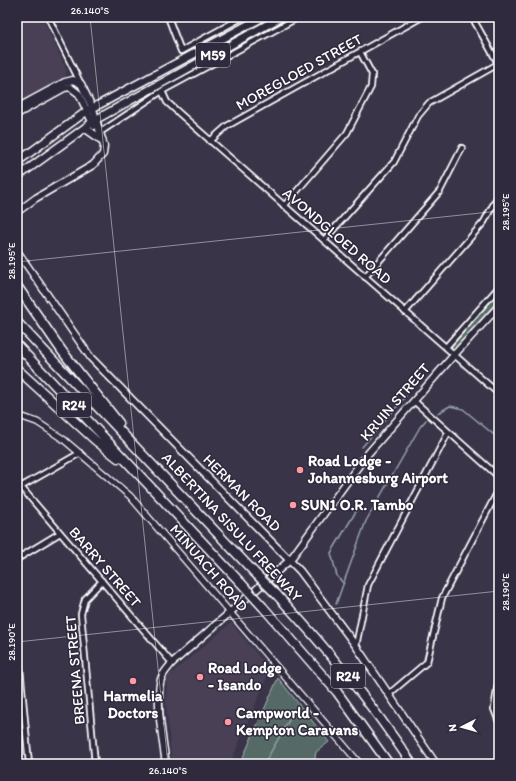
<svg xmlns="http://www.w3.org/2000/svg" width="516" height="781" viewBox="0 0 516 781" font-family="Itim,sans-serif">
  <rect width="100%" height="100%" fill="#3a3449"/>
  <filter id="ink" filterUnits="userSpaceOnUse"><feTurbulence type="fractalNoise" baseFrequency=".025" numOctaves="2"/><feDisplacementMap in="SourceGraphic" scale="8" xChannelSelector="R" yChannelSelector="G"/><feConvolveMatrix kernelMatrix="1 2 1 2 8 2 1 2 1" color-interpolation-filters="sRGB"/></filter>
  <g filter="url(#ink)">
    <g fill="#484057">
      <path d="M17 17H42L67 71 65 77 17 103Z"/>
      <path d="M231 623 270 670 230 764H172L166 703 167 677Z"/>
    </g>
    <g fill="#556b66" stroke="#aab5b2">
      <path d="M499 292V299L454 349 452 346Z"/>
      <path d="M278 678 329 742 316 752 314 764H240Z"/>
    </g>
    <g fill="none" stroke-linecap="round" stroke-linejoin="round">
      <g stroke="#94a3ac" stroke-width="1.5">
        <path d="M438 413 450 406 463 409 499 439"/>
        <path d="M362 447 406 396"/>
        <path d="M343 583 337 576 331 553 358 508"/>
        <path d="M336 604 366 521 420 427 426 420"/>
        <path d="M264 764 297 706"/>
      </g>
      <defs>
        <g id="minor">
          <path d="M48 17 81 84"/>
          <path d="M168 17 181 51 243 17"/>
          <path d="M472 17 499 65"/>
          <path d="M162 91 167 102 179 113 499 394"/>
          <path d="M99 133 162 91 299 17"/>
          <path d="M210 141 227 126 422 17"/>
          <path d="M284 206 347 133 371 87 372 74 360 52"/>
          <path d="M324 240 394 162 418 116 429 103 498 64"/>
          <path d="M365 277 440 191 462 148"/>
          <path d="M405 312 484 222 499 194"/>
          <path d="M446 347 499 287"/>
          <path d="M414 401 499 477"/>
          <path d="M21 487 172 663"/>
          <path d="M17 489 80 453"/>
          <path d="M17 559 60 533"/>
          <path d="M17 635 29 764"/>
          <path d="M356 646 368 585 448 433"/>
          <path d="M499 677 494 709 499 722"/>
          <path d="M389 694 427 662 442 598 499 489"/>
          <path d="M95 764 81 614 85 599 102 581"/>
        </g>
        <path id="tertiary" d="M17 415 37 422 63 439 130 496 360 764"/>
        <g id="secondary">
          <path d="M17 108 65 82 73 80 81 84 93 109 104 146 103 154 93 165 36 198 17 212"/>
          <path d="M17 114 64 88 70 87 79 94 94 126"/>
          <path d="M17 251 91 358 300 571 356 646 436 764"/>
          <path d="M166 764C163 742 155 699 161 679 163 673 168 668 172 663L290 560 365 457 454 355 499 306"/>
        </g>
        <g id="primary">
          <path d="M85 128 102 140"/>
          <path d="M17 162 87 111 263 17"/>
          <path d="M17 177 97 119 281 17"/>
        </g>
        <g id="motorway">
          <path d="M17 286 62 351 119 423"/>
          <path d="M17 322 254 572"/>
          <path d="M17 345 241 583"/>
          <path d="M17 369 95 440 118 458"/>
          <path d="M276 594C326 647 371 703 412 764"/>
          <path d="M263 607 337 692 389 764"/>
        </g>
      </defs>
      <use href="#minor" stroke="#fff" stroke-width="8"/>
      <use href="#tertiary" stroke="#fff" stroke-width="8"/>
      <use href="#secondary" stroke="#fff" stroke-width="9"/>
      <use href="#primary" stroke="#fff" stroke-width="10"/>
      <use href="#motorway" stroke="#fff" stroke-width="11"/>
      <use href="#minor" stroke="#2f2a3d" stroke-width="4.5"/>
      <use href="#tertiary" stroke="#2f2a3d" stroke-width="5.5"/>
      <use href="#secondary" stroke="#2f2a3d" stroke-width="6"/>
      <use href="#primary" stroke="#2f2a3d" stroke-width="7"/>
      <use href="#motorway" stroke="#2f2a3d" stroke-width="8"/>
      <defs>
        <g id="motorway-bridge">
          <path d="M254 572 276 594"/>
          <path d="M241 583 263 607"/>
        </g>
      </defs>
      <use href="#motorway-bridge" stroke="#fff" stroke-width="11" stroke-linecap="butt"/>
      <use href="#motorway-bridge" stroke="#2f2a3d" stroke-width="8"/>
    </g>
  </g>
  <path fill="none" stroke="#fff" stroke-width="1" stroke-opacity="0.45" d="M90 17 168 764M17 262 499 211M17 642 499 591"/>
  <g fill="#ff9aa2" stroke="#2f2a3d" stroke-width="1.5">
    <circle cx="300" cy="470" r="4"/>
    <circle cx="293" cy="505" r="4"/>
    <circle cx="200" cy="677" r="4"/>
    <circle cx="133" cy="681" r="4"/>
    <circle cx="228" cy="722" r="4"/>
  </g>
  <g text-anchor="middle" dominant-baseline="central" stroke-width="3" stroke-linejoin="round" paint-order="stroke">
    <g fill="#2f2a3d" stroke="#c1bfc5" stroke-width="1">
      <rect x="196" y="43" width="34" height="24" rx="3"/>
      <rect x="57" y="393" width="34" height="24" rx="3"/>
      <rect x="331" y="664" width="34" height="24" rx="3"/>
    </g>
    <g font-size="14" font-weight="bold" fill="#fff">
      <text x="213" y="55">M59</text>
      <text x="74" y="405">R24</text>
      <text x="348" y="676">R24</text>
    </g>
    <g font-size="15" fill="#fff" stroke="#2f2a3d">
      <text transform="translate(299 72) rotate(-29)">MOREGLOED STREET</text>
      <text transform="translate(337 236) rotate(41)">AVONDGLOED ROAD</text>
      <text transform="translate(395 402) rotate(-49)">KRUIN STREET</text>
      <text transform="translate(242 493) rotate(45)">HERMAN ROAD</text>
      <text transform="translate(232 527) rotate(47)">ALBERTINA SISULU FREEWAY</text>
      <text transform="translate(105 567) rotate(49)">BARRY STREET</text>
      <text transform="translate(209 568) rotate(49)">MINUACH ROAD</text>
      <text transform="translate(75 670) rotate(-95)">BREENA STREET</text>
    </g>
    <g font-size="15" font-weight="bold" fill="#fff" stroke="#2f2a3d" text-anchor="start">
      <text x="308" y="461">Road Lodge -<tspan x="308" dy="17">Johannesburg Airport</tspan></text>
      <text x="301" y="505">SUN1 O.R. Tambo</text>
      <text x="208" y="668">Road Lodge<tspan x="208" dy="17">- Isando</tspan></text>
      <text x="133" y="696" text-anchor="middle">Harmelia<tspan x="133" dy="17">Doctors</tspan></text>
      <text x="236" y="713">Campworld -<tspan x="236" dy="17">Kempton Caravans</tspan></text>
    </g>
  </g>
  <rect width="516" height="781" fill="none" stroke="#2f2a3d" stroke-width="44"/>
  <g transform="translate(462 727) rotate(264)" stroke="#2f2a3d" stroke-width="3" paint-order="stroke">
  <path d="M0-3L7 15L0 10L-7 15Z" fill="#ffffff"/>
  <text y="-6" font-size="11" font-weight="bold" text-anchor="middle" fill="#ffffff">N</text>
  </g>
  <rect x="22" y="22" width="472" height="737" fill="none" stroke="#fff" stroke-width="1.5"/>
  <g font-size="10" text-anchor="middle" fill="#fff">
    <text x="90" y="14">26.140°S</text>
    <text transform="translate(505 212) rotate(-90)" y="4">28.195°E</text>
    <text transform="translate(11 261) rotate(-90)" y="4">28.195°E</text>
    <text transform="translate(505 592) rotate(-90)" y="4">28.190°E</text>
    <text transform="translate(11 642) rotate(-90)" y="4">28.190°E</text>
    <text x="168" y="774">26.140°S</text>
  </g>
</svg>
